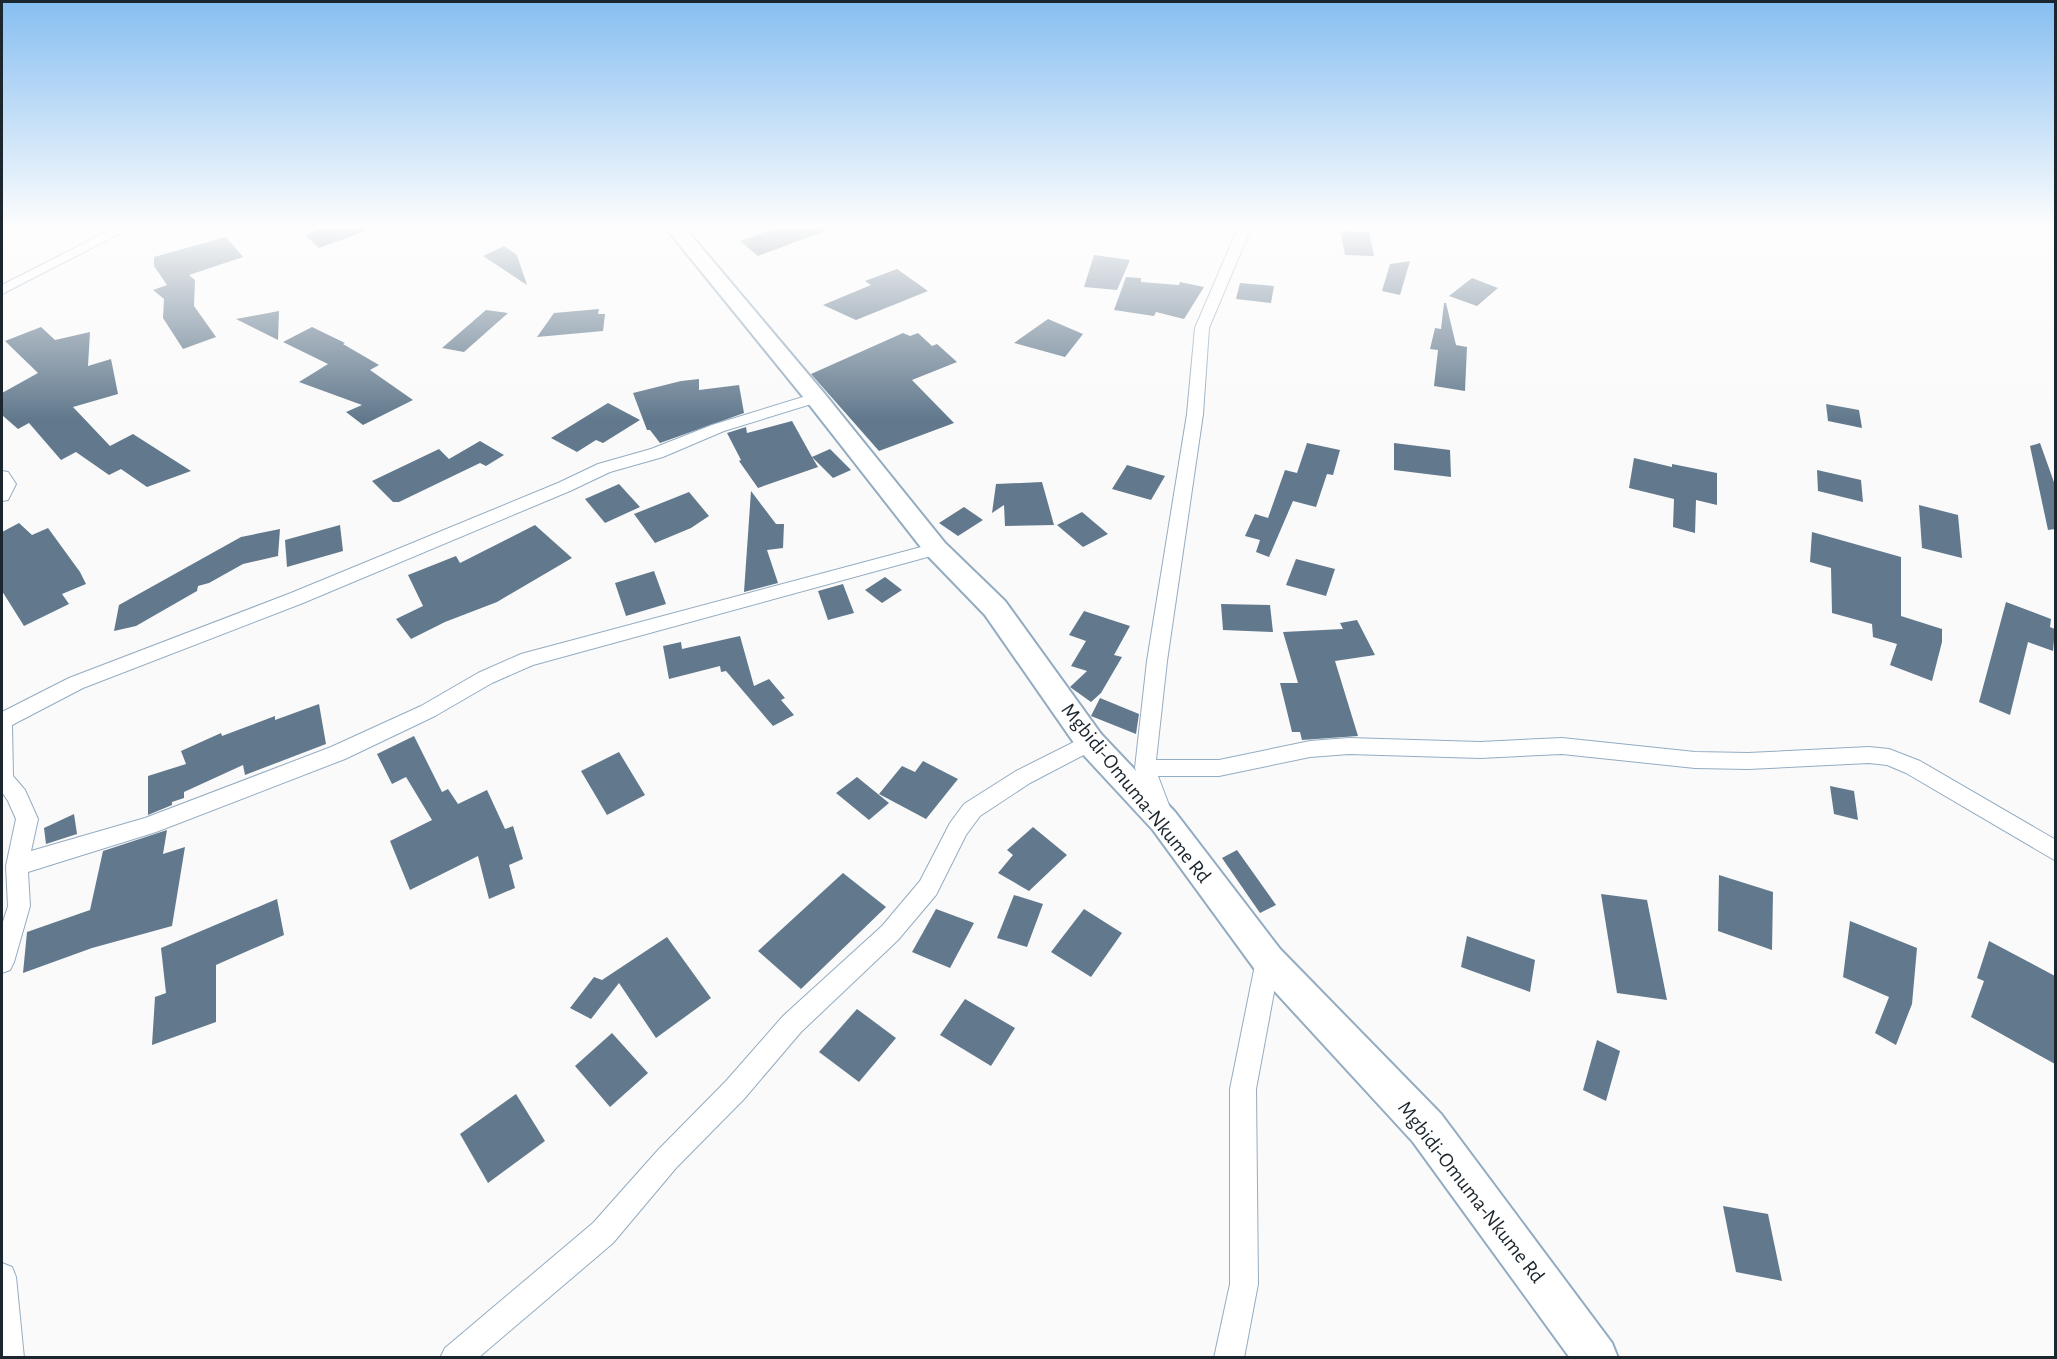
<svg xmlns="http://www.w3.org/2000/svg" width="2057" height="1359" viewBox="0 0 2057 1359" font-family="'Alegreya Sans',sans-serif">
  <rect width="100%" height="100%" fill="#fafafa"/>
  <g fill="#62798d">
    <path d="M323 228H366V231L319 248 305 235Z"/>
    <path d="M777 228H826L827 230 758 256 740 241Z"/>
    <path d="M1340 231 1369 232 1374 256 1345 255Z"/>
    <path d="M226 237 243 257 189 275 195 280 194 306 216 337 183 349 163 318 164 299 153 290 167 285 154 266V257Z"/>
    <path d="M504 246 517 255 527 285 483 256Z"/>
    <path d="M1094 255 1130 260 1117 290 1084 287Z"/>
    <path d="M1410 261 1400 295 1382 291 1390 264Z"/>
    <path d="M897 269 928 291 856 320 823 305 871 285 865 281Z"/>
    <path d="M1126 277 1141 278V282L1179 285 1180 282 1204 287 1184 319 1156 312 1154 316 1114 310Z"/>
    <path d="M1472 278 1498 288 1477 306 1449 296Z"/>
    <path d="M1240 283 1274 286 1271 303 1236 299Z"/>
    <path d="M1444 303H1446L1456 345 1467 347 1465 391 1434 386 1438 350 1430 349 1435 328 1441 329Z"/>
    <path d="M599 309 598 314H605L603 331 537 337 554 313Z"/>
    <path d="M486 310 508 313 464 352 442 348Z"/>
    <path d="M279 311 278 340 236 319Z"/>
    <path d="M1048 319 1083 334 1065 357 1014 343Z"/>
    <path d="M41 327 55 340 90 332 88 366 111 359 118 394 73 407 110 446 133 434 191 471 147 487 121 469 109 475 76 452 61 460 29 423 18 429 2 415V393L38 373 5 341Z"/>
    <path d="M312 327 345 343 343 344 379 365 370 370 413 400 363 425 346 412 362 405 299 382 328 364 283 342Z"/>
    <path d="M903 333 910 336 918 333 932 346 937 344 957 362 912 380 954 423 879 451 811 374Z"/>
    <path d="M699 379V390L739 385 744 413 660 443 650 430H647L633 393 681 381Z"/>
    <path d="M608 403 640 420 603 443 596 440 577 452 551 438Z"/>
    <path d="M1826 404 1859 410 1862 428 1828 421Z"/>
    <path d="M792 421 812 457 830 449 851 470 833 478 812 457 818 467 758 488 739 461 741 460 727 433 746 427 747 433Z"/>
    <path d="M480 441 504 455 486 466 480 463 399 502H393L372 481 439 449 449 459Z"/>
    <path d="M1307 443 1340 450 1333 475 1327 474 1316 507 1293 501 1269 557 1256 552 1260 540 1245 536 1255 514 1268 518 1285 470 1297 473Z"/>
    <path d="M1394 443 1450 450 1451 477 1394 470Z"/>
    <path d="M2040 443 2055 485V529L2048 530 2030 446Z"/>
    <path d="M1634 458 1672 467V464L1717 473V505L1696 500 1695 533 1673 527 1674 499 1629 488Z"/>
    <path d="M1127 465 1165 476 1151 500 1112 489Z"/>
    <path d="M1817 470 1861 480 1863 502 1818 491Z"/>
    <path d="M1042 482 1054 525 1005 526 1004 505 992 513 996 484Z"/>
    <path d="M619 484 640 507 605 523 585 499Z"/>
    <path d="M751 491 776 524H784L783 548 767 550 778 583 744 592Z"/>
    <path d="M689 492 709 516 691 528 655 543 634 514Z"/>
    <path d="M1919 505 1958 515 1962 558 1922 548Z"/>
    <path d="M964 507 983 520 958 536 939 523Z"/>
    <path d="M1082 512 1108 534 1083 547 1057 525Z"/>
    <path d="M19 523 32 535 48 528 80 572 86 584 62 594 69 604 24 626 2 591V532Z"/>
    <path d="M340 525 343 551 287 567 285 540Z"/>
    <path d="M535 525 572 558 497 602 445 622 411 639 396 619 423 606 408 575 456 556 460 563Z"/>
    <path d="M280 529 278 556 243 564 209 583 198 586 197 591 136 626 114 631 119 605 241 537Z"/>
    <path d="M1812 532 1901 557V616L1942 629V642L1932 681 1890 665 1897 644 1873 637 1872 624 1832 613 1831 568 1810 562Z"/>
    <path d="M1296 559 1335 569 1326 596 1286 585Z"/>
    <path d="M654 571 666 604 626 616 615 583Z"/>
    <path d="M885 577 902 590 882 603 865 590Z"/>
    <path d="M843 584 854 613 828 620 818 591Z"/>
    <path d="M2006 602 2051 619 2050 627 2055 629 2053 651 2028 642 2010 715 1979 702Z"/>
    <path d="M1221 604 1270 605 1273 632 1223 630Z"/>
    <path d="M1084 611 1130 626 1114 655 1122 657 1101 693 1091 702 1070 687 1087 671 1071 666 1086 641 1069 635Z"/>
    <path d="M1357 620 1375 655 1335 661 1358 736 1302 740 1300 732H1292L1280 683H1298L1283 632 1343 629 1340 623Z"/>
    <path d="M740 636 754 686 769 679 785 698 781 700 794 715 773 726 726 671 721 672 720 666 669 679 663 646 681 642 682 649Z"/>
    <path d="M1100 698 1139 714 1136 734 1091 716Z"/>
    <path d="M319 704 326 744 245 775 243 765 184 792V798L172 802V805L148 815V776L186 764 181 751 221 733 222 736 275 716V720Z"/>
    <path d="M414 736 442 792 448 789 458 804 487 790 505 829 513 826 523 859 509 865 515 888 489 899 478 856 410 890 390 841 432 820 406 777 392 784 377 754Z"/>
    <path d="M619 752 645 795 607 815 581 771Z"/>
    <path d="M923 761 958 779 926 819 879 794 902 766 915 772Z"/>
    <path d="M857 777 889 803 869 820 836 793Z"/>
    <path d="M1830 786 1854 791 1858 820 1834 814Z"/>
    <path d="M74 814 77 834 46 844 44 828Z"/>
    <path d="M1033 827 1067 855 1029 891 998 873 1013 855 1007 850Z"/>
    <path d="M167 830 163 854 185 847 172 926 92 948 23 973 27 932 90 910 103 851Z"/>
    <path d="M1237 850 1276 905 1260 913 1222 858Z"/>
    <path d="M843 873 886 907 801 989 758 951Z"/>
    <path d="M1719 875 1773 892 1772 950 1718 931Z"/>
    <path d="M1601 894 1647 900 1667 1000 1617 993Z"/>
    <path d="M1014 895 1043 904 1027 947 997 938Z"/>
    <path d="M277 899 284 935 216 965V1022L152 1045 155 997 166 993 161 948Z"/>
    <path d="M936 909 974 923 950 968 912 952Z"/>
    <path d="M1084 909 1122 933 1091 977 1051 952Z"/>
    <path d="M1850 921 1917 948 1912 1004 1896 1045 1875 1033 1889 997 1843 977Z"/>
    <path d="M1467 936 1535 960 1530 992 1461 967Z"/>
    <path d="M667 937 711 998 656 1038 619 983 591 1019 570 1008 594 977 602 980Z"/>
    <path d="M1989 941 2055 976V1064L1971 1017 1984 981 1977 978Z"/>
    <path d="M965 999 1015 1028 991 1066 940 1035Z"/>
    <path d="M857 1009 896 1038 859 1082 819 1052Z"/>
    <path d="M612 1033 648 1073 610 1107 575 1066Z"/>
    <path d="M1597 1040 1620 1051 1606 1101 1583 1090Z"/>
    <path d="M516 1094 545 1141 488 1183 460 1134Z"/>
    <path d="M1723 1206 1768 1214 1782 1281 1736 1272Z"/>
  </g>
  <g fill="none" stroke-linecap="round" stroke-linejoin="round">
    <defs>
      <g id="street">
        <path d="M114 228H131L2 294V285Z"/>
        <path d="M1238 228H1251L1209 328 1203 414 1167 661 1156 760H1219L1310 741 1349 738 1480 742 1562 738 1695 752 1748 753 1869 747 1889 749 1920 761 2056 840V861L1906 773 1887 765 1869 763 1748 769 1695 768 1562 754 1480 758 1349 754 1310 757 1219 776H1158L1172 813 1169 819 1161 822 1153 819 1135 768 1147 661 1187 414 1195 328Z"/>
        <path d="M816 393 821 395 824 398 821 401 724 431 663 457 610 472 570 491 303 603 83 688 12 725 13 776 25 790 38 819 31 851 145 818 331 747 421 706 478 673 521 654 936 543 942 545 945 549 942 553 533 665 492 683 435 716 345 759 156 832 28 872 30 906 14 962 10 970 2 973V925L8 906 6 866 16 819 8 801 2 792V712L69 678 291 593 558 483 598 464 651 449 712 425Z"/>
        <path d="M2 471 8 472 16 484 8 500 2 501Z"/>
        <path d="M1090 734 1097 736 1100 742 1097 748 1030 783 980 816 966 835 936 895 898 940 801 1032 744 1099 676 1168 613 1243 478 1358H440L445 1348 593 1223 658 1150 726 1081 783 1016 882 926 920 881 950 823 964 804 1016 771Z"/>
        <path d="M1268 949 1276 952 1280 960 1256 1089 1258 1284 1244 1358H1214L1230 1284V1089L1256 960 1260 952Z"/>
        <path d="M2 1263 12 1267 16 1277 24 1358H2Z"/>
      </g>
      <path id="secondary" d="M666 228H685L824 393 945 543 1005 601 1101 734 1175 812 1280 949 1441 1114 1612 1343 1618 1358H1570L1413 1142 1256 971 1153 830 1079 750 985 615 927 555 808 403Z"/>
    </defs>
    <use href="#street" stroke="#94acc1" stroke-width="2"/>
    <use href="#secondary" stroke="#94acc1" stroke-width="4"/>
    <use href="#street" fill="#fff" fill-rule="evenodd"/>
    <use href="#secondary" fill="#fff" fill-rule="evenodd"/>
  </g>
  <linearGradient id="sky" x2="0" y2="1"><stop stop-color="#86bef1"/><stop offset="0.54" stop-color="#fdfdfd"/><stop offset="1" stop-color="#fdfdfd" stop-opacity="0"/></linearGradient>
  <rect width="2057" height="419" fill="url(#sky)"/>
  <g text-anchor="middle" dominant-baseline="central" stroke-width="4.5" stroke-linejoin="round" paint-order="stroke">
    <g font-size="21" fill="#1c262e" stroke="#fff">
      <text transform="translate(1136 793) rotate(51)">Mgbidi-Omuma-Nkume Rd</text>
      <text transform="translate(1471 1192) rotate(52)">Mgbidi-Omuma-Nkume Rd</text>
    </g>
  </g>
  <rect width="2057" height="1359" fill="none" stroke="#1c262e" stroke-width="6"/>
</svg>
